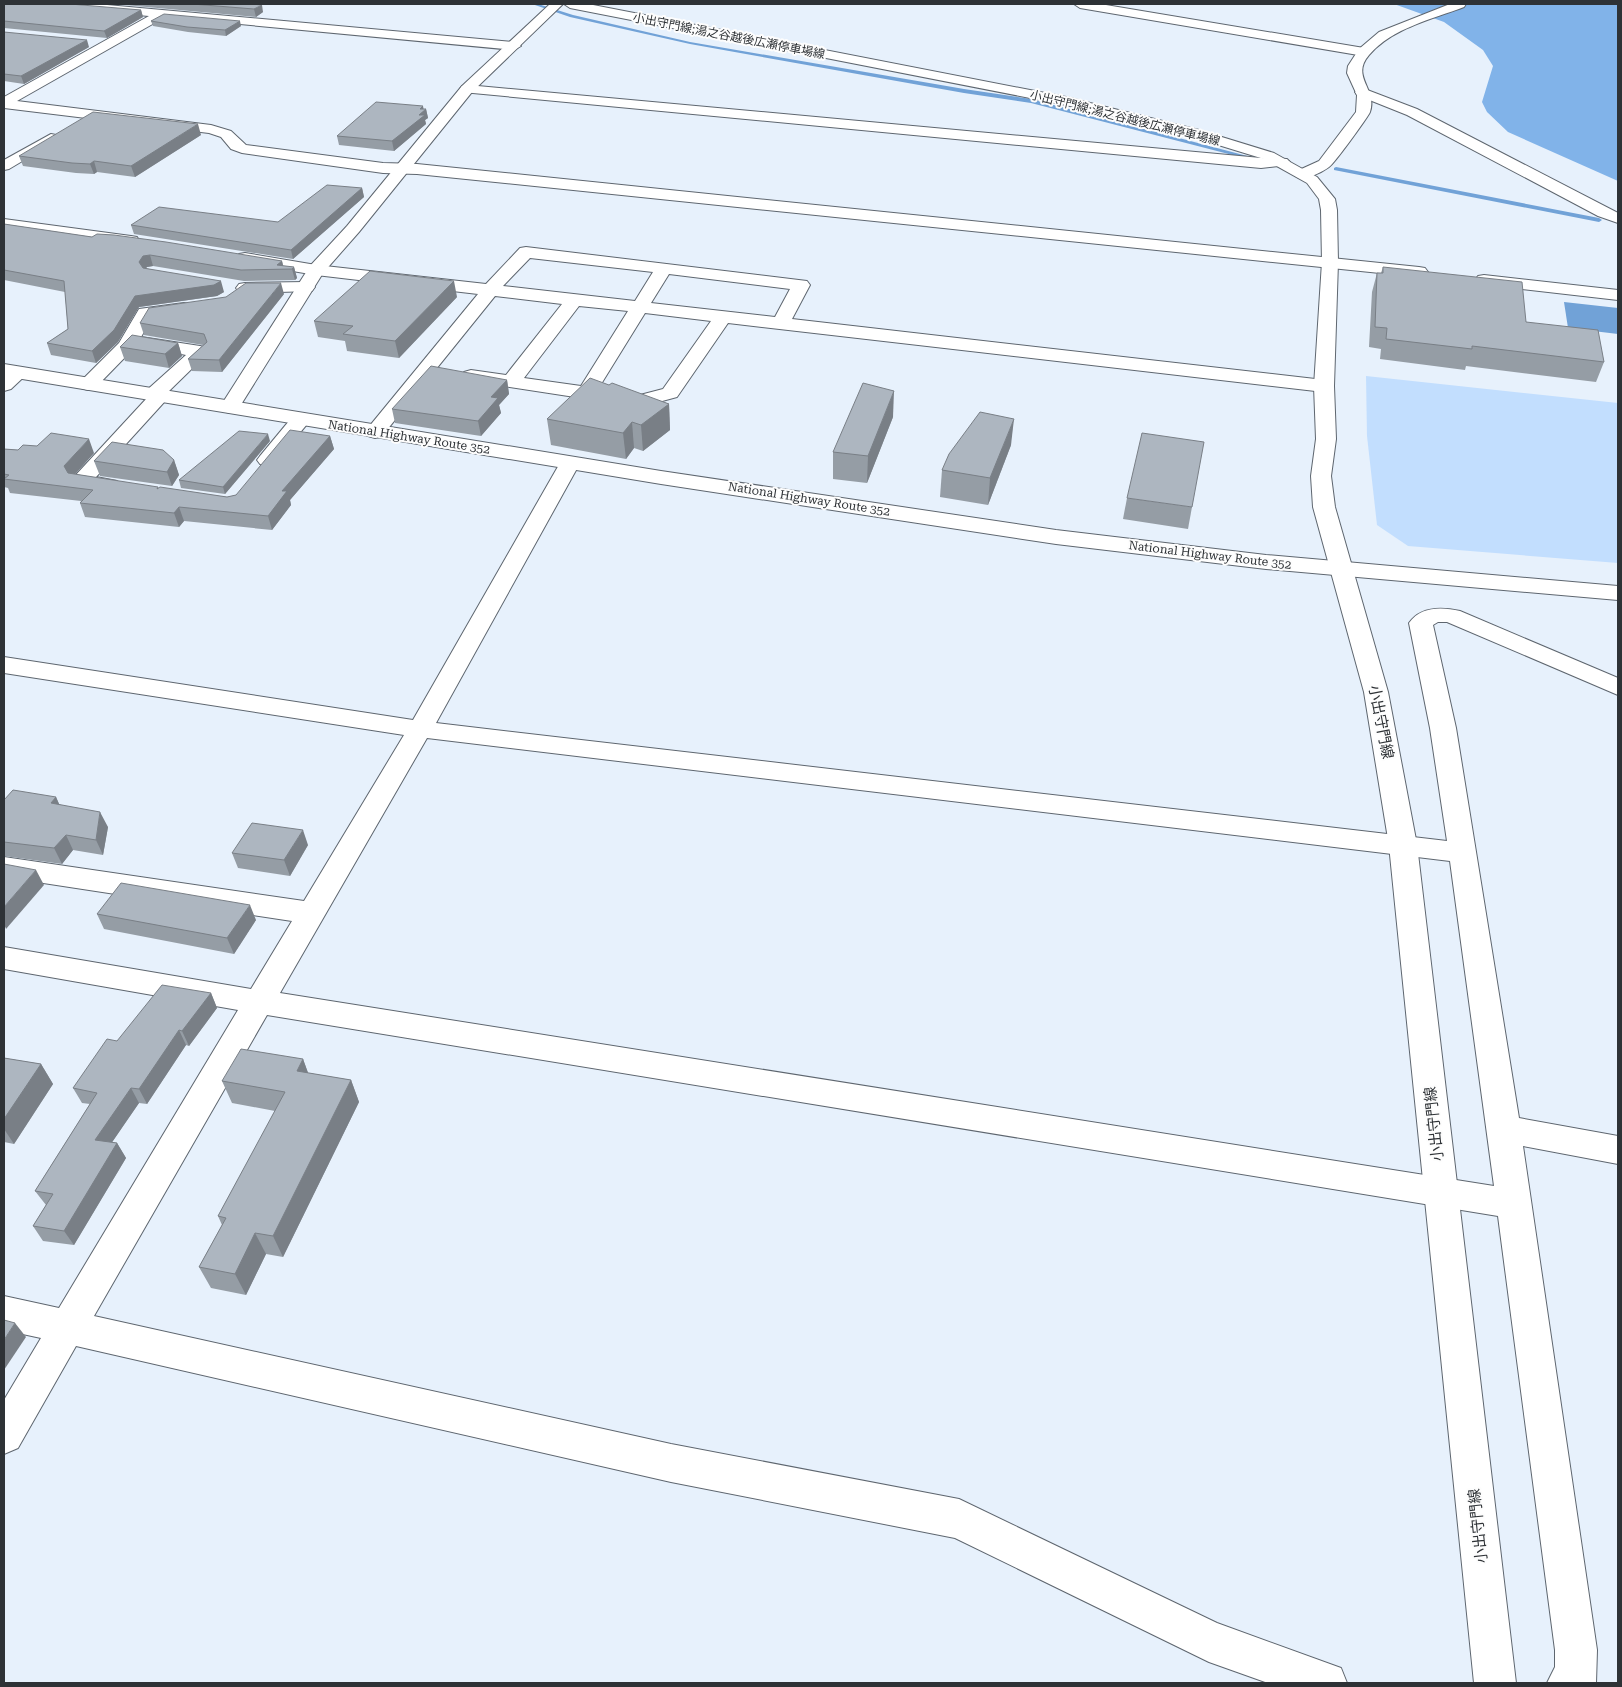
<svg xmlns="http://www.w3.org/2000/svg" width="1622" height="1687" viewBox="0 0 1622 1687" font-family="'Roboto Serif','Noto Sans JP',serif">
  <rect width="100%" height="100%" fill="#e7f1fc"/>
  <path fill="#c2defe" d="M1366 376 1618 403V563L1408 546 1377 525 1367 436Z"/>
  <path fill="#81b3e9" d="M1394 4H1618V181L1508 132 1487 112 1482 102 1493 66 1483 50 1444 22Z"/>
  <path fill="#71a2d7" d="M1564 302 1618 308V334L1568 328Z"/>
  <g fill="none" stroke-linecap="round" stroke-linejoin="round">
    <g fill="#71a2d7" fill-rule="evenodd">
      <path d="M532 4H538L573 15 690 42 964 89 1031 99 1251 157 1248 159 1031 103 964 93 690 44 570 17Z"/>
      <path d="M1336 167 1599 218 1602 220 1599 222 1334 170V168Z"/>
    </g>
    <defs>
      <g id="street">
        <path d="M53 4H96L514 42 521 46 514 50 165 17 17 101 211 125 231 131 246 145 383 163 417 164 1419 267 1425 268 1428 272 1425 276 1419 277 417 174 383 173 242 153 231 149 221 137 209 133 4 108V97L149 16 59 8Z"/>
        <path d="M1074 4H1100L1364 48 1371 52 1364 56 1080 8Z"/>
        <path d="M467 85 1261 158 1287 159 1290 162 1287 165 1261 168 462 92 460 89 462 86Z"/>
        <path d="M1362 88 1417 109 1618 213V223L1598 216 1407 115 1357 95 1355 92Z"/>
        <path d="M51 134 56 135 58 138 56 141 9 169 4 170V160Z"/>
        <path d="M4 219 131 236 137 237 139 241 137 245 131 246 4 229Z"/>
        <path d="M526 247 807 281 810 285 792 319 1324 380 1331 382 1334 386 1331 390 1324 392 728 323 677 397 640 407 464 380 461 376 464 372 471 370 506 375 562 304 495 296 382 436 375 438 368 436 365 432 368 428 478 294 316 275 245 263 239 262 237 258 239 254 245 253 316 265 486 284 520 248ZM530 258 653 272 635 301 503 286ZM669 274 790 289 775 317 651 303ZM579 306 628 311 581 386 524 378ZM645 313 711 321 663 389 640 395 598 389Z"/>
        <path d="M1484 275 1618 290V300L1478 284 1475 280 1478 276Z"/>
        <path d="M306 282 312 283 315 287 312 291 245 293 239 292 236 288 239 284 245 283Z"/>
        <path d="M184 303 190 304 193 308 190 312 152 318 141 337 200 346 207 348 209 352 168 392 170 395 167 399 96 477 117 481 120 485 117 489 110 491 74 485 71 481 74 477 147 398 144 394 147 390 186 355 137 345 95 388 88 390 81 388 78 384 119 343 139 309Z"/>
        <path d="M19 367 26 369 28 373 11 389 4 391V376L12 369Z"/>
        <path d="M301 413 308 415 311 419 308 423 274 464 267 466 260 464 257 460 260 456 294 415Z"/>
        <path d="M570 457 577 459 580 463 436 723 1447 841 1430 728 1409 623C1421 606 1442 607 1460 611L1618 678V695L1447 622H1438L1433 625 1456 728 1519 1118 1618 1136V1164L1523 1146 1597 1650 1596 1683H1547L1555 1667V1650L1498 1216 267 1015 94 1316 671 1444 959 1499 1217 1623 1341 1668 1347 1683H1268L1209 1662 955 1538 671 1482 76 1346 18 1448 4 1454V1400L41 1338 4 1330V1296L59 1308 238 1010 4 969V947L251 989 292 921 4 877V857L304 901 404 735 4 673V657L413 720 560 463 563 459ZM427 738 1450 861 1494 1186 280 993Z"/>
      </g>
      <g id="secondary">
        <path d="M550 4H563L472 92 359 232 323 273 237 411 230 413 223 411 220 407 310 266 347 226 462 86Z"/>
        <path d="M1450 4H1466L1464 7C1433 19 1392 28 1369 55 1350 77 1378 89 1370 112 1368 117 1334 164 1329 167 1321 173 1306 180 1297 177L1294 174 1297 171 1319 161 1356 112 1357 95 1347 73 1348 66 1359 49 1379 32Z"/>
      </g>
      <path id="primary" d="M564 4H588L1066 97 1199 130 1274 153 1317 177 1335 199 1337 210 1338 262 1334 386 1336 439 1331 476 1335 507 1388 692 1417 845 1516 1683H1474L1389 845 1364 692 1313 507 1311 476 1316 439 1314 386 1322 262 1321 210 1319 199 1307 183 1264 159 1189 136 1066 105 570 8Z"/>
      <path id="highway" d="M4 364 661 471 1056 530 1266 555 1618 586V600L1266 569 1056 544 661 484 4 376Z"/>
    </defs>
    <use href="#street" stroke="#5e666f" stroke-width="2"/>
    <use href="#secondary" stroke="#5e666f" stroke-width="2"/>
    <use href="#primary" stroke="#5e666f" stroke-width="2"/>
    <use href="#highway" stroke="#5e666f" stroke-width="2"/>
    <use href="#street" fill="#fff" fill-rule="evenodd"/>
    <use href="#secondary" fill="#fff" fill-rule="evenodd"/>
    <use href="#primary" fill="#fff" fill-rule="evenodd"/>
    <use href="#highway" fill="#fff" fill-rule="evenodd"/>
  </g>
  <g fill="#959da5">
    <path d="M4 4 141 10 143 17 107 38 4 28Z"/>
    <path d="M114 4H251L263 12 256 17Z"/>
    <path d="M151 21 241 26 226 36 188 32 153 26Z"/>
    <path d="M4 32 89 47 24 84 4 81Z"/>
    <path d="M423 109H426L428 118 425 120 426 124 394 151 339 145 337 136Z"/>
    <path d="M201 135 135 177 97 172 94 174 76 173 23 166 19 156Z"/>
    <path d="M362 188 364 197 293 259 134 234 131 225 278 222Z"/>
    <path d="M4 224 92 237 282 261 283 266 294 267 297 278 295 280 244 281 153 266 147 267 146 268 224 292 217 296 139 307 118 342 96 363 51 355 47 343 68 329 65 292 4 280Z"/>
    <path d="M1383 267 1526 322 1604 362 1596 382 1466 366 1465 370 1380 359 1381 349 1369 347 1372 292 1377 273H1381Z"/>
    <path d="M284 294 222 372 192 371 188 359 203 345 144 335 140 323Z"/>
    <path d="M457 297 399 358 347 351 345 341 318 337 314 321Z"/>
    <path d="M178 343 182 356 169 368 125 361 120 347Z"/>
    <path d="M507 380 509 394 499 405 501 413 481 436 395 423 392 409Z"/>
    <path d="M609 385 669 404 670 430 643 451 634 448 626 459 551 445 547 419Z"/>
    <path d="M893 417 867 483 833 479V452Z"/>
    <path d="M330 436 334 449 290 500 291 505 272 530 184 521 179 527 85 517 80 503 81 501 10 493 8 488 4 487V449L18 450 94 453 75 474 159 488 227 497 236 495Z"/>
    <path d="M270 441 225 494 181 488 179 480Z"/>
    <path d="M1011 445 988 505 940 497 942 470Z"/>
    <path d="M174 460 179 475 172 486 100 476 94 461Z"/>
    <path d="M1127 498 1192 507 1188 529 1123 519Z"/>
    <path d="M56 797 59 804 108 827 103 855 73 850 62 864 4 856V800Z"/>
    <path d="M308 845 290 876 238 868 232 853Z"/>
    <path d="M97 914 256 920 234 954 104 929Z"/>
    <path d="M211 993 217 1008 189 1046 186 1045 147 1104 139 1103 112 1142 117 1143 126 1158 74 1245 43 1241 33 1226 46 1205 35 1191 90 1104 82 1103 73 1088 117 1041Z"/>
    <path d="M4 1058 41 1064 53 1084 14 1144 4 1142Z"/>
    <path d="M303 1059 308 1073 351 1080 359 1102 283 1257 266 1254 246 1295 211 1288 199 1267 222 1225 218 1216 275 1111 232 1103 222 1081Z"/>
  </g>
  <g fill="#797f86">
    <path d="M262 5 263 12 256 17 254 9Z"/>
    <path d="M141 10 143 17 107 38 104 31Z"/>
    <path d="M240 21 241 26 226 36 225 30Z"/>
    <path d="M87 40 89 47 24 84 21 76Z"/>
    <path d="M423 106 424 111 426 109 428 118 425 120 426 124 394 151 392 141Z"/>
    <path d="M198 124 201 135 135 177 131 166Z"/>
    <path d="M94 161 97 172 94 174 90 164Z"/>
    <path d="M362 188 364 197 293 259 291 250Z"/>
    <path d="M150 255 153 266 147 267 142 273 139 262 143 256Z"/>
    <path d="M282 261 284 269 277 265Z"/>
    <path d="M294 267 297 278 295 280 292 269Z"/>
    <path d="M221 281 224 292 217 296 139 307 118 342 96 363 92 351 135 296Z"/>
    <path d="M454 281 457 297 399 358 395 341Z"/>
    <path d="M281 283 284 294 222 372 219 360Z"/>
    <path d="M178 343 182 356 169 368 165 354Z"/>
    <path d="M507 380 509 394 499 405 501 413 481 436 478 421 491 397Z"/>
    <path d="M894 391 893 417 867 483 868 456Z"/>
    <path d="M669 404 670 430 643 451 641 425Z"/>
    <path d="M1014 419 1011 445 988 505 990 478Z"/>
    <path d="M632 422 634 448 626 459 623 433Z"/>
    <path d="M268 434 270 441 225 494 223 487Z"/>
    <path d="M330 436 334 449 290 500 291 505 272 530 268 516 282 491Z"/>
    <path d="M89 439 94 453 70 480 64 466Z"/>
    <path d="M174 460 179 475 172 486 167 472Z"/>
    <path d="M179 507 184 521 179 527 174 513Z"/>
    <path d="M56 797 63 813 51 803Z"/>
    <path d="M100 812 108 827 103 855 96 840Z"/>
    <path d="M303 830 308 845 290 876 284 860Z"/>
    <path d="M66 835 73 850 62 864 54 848Z"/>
    <path d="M36 870 44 885 6 929 4 924V907Z"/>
    <path d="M250 905 256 920 234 954 227 938Z"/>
    <path d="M211 993 217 1008 189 1046 182 1031Z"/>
    <path d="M179 1030 186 1045 147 1104 139 1089Z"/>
    <path d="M303 1059 311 1081 297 1071Z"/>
    <path d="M41 1064 53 1084 14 1144 4 1129V1119Z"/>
    <path d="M351 1080 359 1102 283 1257 273 1236Z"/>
    <path d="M131 1088 139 1103 104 1154 95 1140Z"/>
    <path d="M117 1143 126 1158 74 1245 64 1231Z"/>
    <path d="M255 1233 266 1254 246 1295 235 1274Z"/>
    <path d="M15 1323 26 1337 4 1370V1340Z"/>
  </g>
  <g fill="#adb6c0" stroke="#797f86">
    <path d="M4 4H70L141 10 104 31 4 21Z"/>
    <path d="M192 4H251L262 5 254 9Z"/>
    <path d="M164 14 240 21 225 30 187 27 151 21Z"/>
    <path d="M4 32 87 40 21 76 4 74Z"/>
    <path d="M376 102 423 106 420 109H426L419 115H425L392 141 337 136Z"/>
    <path d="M93 112 198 124 131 166 94 161 90 164 72 163 19 156Z"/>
    <path d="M327 185 362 188 291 250 131 225 159 207 278 222Z"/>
    <path d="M4 224 92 237 97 234 114 235 166 242 282 261 277 265 294 267 292 269 241 270 150 255 143 256 139 262 143 268 221 281 214 285 135 296 114 330 92 351 47 343 68 329 64 281 4 270Z"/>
    <path d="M1383 267 1522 282 1526 322 1598 330 1604 362 1472 346V349L1386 339 1387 328 1375 327 1377 273H1383Z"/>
    <path d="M370 271 454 281 395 341 343 334 353 326 314 321Z"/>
    <path d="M246 283H281L219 360 188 359 207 342 204 334 140 323 149 308 226 297Z"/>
    <path d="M132 335 178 343 165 354 120 347Z"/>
    <path d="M431 366 507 380 491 397 498 398 478 421 392 409Z"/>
    <path d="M590 378 609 385 612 383 669 404 641 425 632 422 623 433 547 419Z"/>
    <path d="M863 383 894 391 868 456 833 452Z"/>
    <path d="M980 412 1014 419 990 478 942 470 949 454Z"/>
    <path d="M290 430 330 436 282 491H287L268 516 179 507 174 513 80 503 93 490 4 479 9 475 4 474V449L18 450 23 445 37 446 51 433 89 439 64 466 68 473 158 487 157 489 160 487 227 497 236 495Z"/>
    <path d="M239 431 268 434 223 487 179 480Z"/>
    <path d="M1142 433 1204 442 1192 507 1127 498Z"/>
    <path d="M112 442 163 450 174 460 167 472 94 461Z"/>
    <path d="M13 790 56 797 51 803 100 812 96 840 66 835 54 848 4 842V800Z"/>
    <path d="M252 823 303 830 284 860 232 853Z"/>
    <path d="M4 864 36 870 4 907Z"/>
    <path d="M121 883 250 905 227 938 97 914Z"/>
    <path d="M162 985 211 993 182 1031 179 1030 139 1089 131 1088 95 1140 117 1143 64 1231 33 1226 53 1194 35 1191 97 1093 73 1088 107 1039 117 1041Z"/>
    <path d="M241 1049 303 1059 297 1071 351 1080 273 1236 255 1233 235 1274 199 1267 226 1218 218 1216 285 1092 222 1081Z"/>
    <path d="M4 1058 41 1064 4 1119Z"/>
    <path d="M4 1320 15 1323 4 1340Z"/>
  </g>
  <g text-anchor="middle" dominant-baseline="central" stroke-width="4" stroke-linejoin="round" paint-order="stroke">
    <g font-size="12" fill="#2e3236" stroke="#fdfdfd">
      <text transform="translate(729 36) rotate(11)">小出守門線;湯之谷越後広瀬停車場線</text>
      <text transform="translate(1125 118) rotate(14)">小出守門線;湯之谷越後広瀬停車場線</text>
      <text transform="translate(409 437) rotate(9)">National Highway Route 352</text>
      <text transform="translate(809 499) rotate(9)">National Highway Route 352</text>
      <text transform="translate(1210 555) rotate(7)">National Highway Route 352</text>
    </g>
    <g font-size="15" fill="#2e3236" stroke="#fdfdfd">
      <text transform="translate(1381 722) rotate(79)">小出守門線</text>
      <text transform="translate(1434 1124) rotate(-96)">小出守門線</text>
      <text transform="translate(1478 1526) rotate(-96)">小出守門線</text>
    </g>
  </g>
  <rect width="1622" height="1687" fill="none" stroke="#2e3236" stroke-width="10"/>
</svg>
